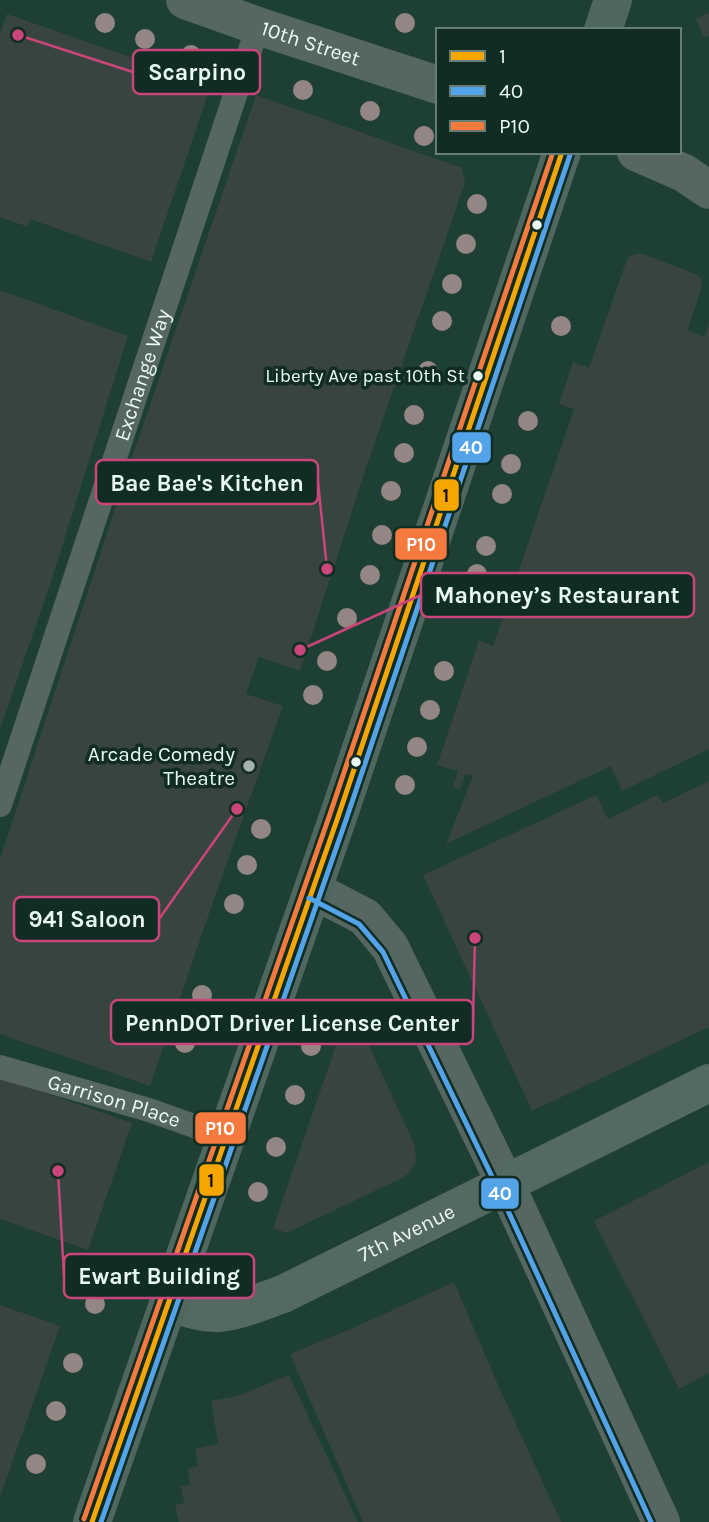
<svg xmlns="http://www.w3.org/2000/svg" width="709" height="1522" viewBox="0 0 709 1522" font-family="Karla,sans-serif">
  <rect width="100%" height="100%" fill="#21302b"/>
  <path fill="#1d3f34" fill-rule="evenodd" d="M0 0H709V1522H0ZM438 30H679V152H438Z"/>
  <g fill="#37443f">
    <path d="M709 12V35L704 38 696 19Z"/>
    <path d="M7 14 211 85 151 262 30 219 28 227 0 217V33Z"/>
    <path d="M256 95 462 168 465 183 366 468 300 671 259 657 246 694 283 706 213 902 150 1086 0 1034V859L125 478Z"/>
    <path d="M640 253 696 274 701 279 702 286 688 330 704 337 709 323V749L622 791 611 766 446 844 473 776 465 774 460 790 453 787 458 771 437 765 479 640 493 646 574 409 559 404 573 362 589 368 627 259 631 255Z"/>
    <path d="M0 290 128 336 51 582 0 729Z"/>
    <path d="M709 781V1027L532 1111 423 875 596 795 608 819 657 795 663 803Z"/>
    <path d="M358 1021 415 1146 416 1161 410 1172 404 1177 287 1233 273 1228 344 1022Z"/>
    <path d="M0 1077 132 1123 88 1250 0 1219Z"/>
    <path d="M709 1162V1373L679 1389 594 1221Z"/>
    <path d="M454 1282 499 1387 561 1522H363L290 1354 353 1328Z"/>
    <path d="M0 1305 60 1326 0 1497Z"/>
    <path d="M289 1375 358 1522H179L175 1505 184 1503 181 1486 190 1485 188 1469 198 1466 195 1449 218 1444 211 1401 238 1396Z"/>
  </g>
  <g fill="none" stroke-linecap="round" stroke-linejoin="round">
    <g stroke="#566661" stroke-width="24">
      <path id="s1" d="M0 805 258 26"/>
      <path id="s2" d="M0 1067 149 1110 225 1137"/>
    </g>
    <g stroke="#566661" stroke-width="38">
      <path id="s3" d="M185 0 258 26 438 85"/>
      <path d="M636 152 684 173 709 190"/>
    </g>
    <path stroke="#566661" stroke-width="38" d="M313 890 365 917 390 947 506 1185 661 1522"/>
    <path stroke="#536962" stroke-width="38" id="s4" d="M169 1303C184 1307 203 1314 219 1313 240 1311 263 1301 283 1294L709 1083"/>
    <g stroke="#506760" stroke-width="38">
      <path d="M603 30 613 0"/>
      <path d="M92 1522 338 817 562 152"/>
    </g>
    <defs>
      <path id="bus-1" d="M92 1522 338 817 562 152"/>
      <g id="bus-2">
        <path d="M309 898 359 924 383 952 498 1189 651 1522"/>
        <path d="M101 1522 346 820 570 155"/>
      </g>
      <path id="bus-3" d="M84 1519 330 814 553 152"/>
    </defs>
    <use href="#bus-1" stroke="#102c23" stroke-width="10"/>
    <use href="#bus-2" stroke="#102c23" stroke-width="10"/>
    <use href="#bus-3" stroke="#102c23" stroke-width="10"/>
    <use href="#bus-1" stroke="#f7a600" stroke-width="5"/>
    <use href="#bus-2" stroke="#53a3e8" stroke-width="5"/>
    <use href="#bus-3" stroke="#f6793e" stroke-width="5"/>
  </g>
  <g fill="#948684">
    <circle cx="105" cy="23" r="10"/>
    <circle cx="405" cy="23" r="10"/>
    <circle cx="145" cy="39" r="10"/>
    <circle cx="191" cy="55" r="10"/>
    <circle cx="303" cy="90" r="10"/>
    <circle cx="370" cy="111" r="10"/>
    <circle cx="424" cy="136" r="10"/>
    <circle cx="477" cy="204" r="10"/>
    <circle cx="466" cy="244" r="10"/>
    <circle cx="452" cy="284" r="10"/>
    <circle cx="442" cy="321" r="10"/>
    <circle cx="561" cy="326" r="10"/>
    <circle cx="428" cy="371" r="10"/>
    <circle cx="414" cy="415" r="10"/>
    <circle cx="528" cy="421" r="10"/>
    <circle cx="404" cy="453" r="10"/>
    <circle cx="511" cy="464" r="10"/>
    <circle cx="391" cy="491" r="10"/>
    <circle cx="502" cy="494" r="10"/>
    <circle cx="382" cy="535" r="10"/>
    <circle cx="486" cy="546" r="10"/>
    <circle cx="477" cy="574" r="10"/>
    <circle cx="370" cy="575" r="10"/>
    <circle cx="347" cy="618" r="10"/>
    <circle cx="327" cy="661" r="10"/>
    <circle cx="444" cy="671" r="10"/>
    <circle cx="313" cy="695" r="10"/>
    <circle cx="430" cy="710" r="10"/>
    <circle cx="417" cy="747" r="10"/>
    <circle cx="405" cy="785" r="10"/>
    <circle cx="261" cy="829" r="10"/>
    <circle cx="247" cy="865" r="10"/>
    <circle cx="234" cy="904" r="10"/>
    <circle cx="202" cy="995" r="10"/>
    <circle cx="185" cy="1043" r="10"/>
    <circle cx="311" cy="1046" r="10"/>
    <circle cx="295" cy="1095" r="10"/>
    <circle cx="276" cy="1147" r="10"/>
    <circle cx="258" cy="1192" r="10"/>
    <circle cx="95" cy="1304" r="10"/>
    <circle cx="73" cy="1363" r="10"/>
    <circle cx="56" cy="1411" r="10"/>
    <circle cx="36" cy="1464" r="10"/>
  </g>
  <g fill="#e9f9f3" stroke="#102c23" stroke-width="2.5">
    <circle cx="537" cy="225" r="6"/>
    <circle cx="478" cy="376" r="6"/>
    <circle cx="356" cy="762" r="6"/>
  </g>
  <circle fill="#a3b3ad" stroke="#102c23" stroke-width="2.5" cx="249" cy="766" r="7"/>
  <g text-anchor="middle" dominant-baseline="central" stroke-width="7" stroke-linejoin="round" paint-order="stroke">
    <g font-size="19" fill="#e9f9f3" stroke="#102c23" text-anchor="end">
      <text x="465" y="376">Liberty Ave past 10th St</text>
    </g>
    <g font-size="21" fill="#e9f9f3" stroke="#102c23">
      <text stroke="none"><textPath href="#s3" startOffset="133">10th Street</textPath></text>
      <text stroke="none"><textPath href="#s1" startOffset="453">Exchange Way</textPath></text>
      <text stroke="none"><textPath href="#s2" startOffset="119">Garrison Place</textPath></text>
      <text stroke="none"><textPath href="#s4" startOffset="256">7th Avenue</textPath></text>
    </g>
    <g font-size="21" fill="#e9f9f3" stroke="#102c23" text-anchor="end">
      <text x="235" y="754">Arcade Comedy<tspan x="235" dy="24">Theatre</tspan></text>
    </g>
  </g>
  <path fill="none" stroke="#ca4579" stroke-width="2.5" d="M18 35L133 72M327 569L318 482M300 650L421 595M237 809L159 919M475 938L473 1022M58 1171L64 1276"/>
  <g fill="#ca4579" stroke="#102c23" stroke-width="2.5">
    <circle cx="18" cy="35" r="7"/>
    <circle cx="327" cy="569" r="7"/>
    <circle cx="300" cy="650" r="7"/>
    <circle cx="237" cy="809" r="7"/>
    <circle cx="475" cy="938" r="7"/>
    <circle cx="58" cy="1171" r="7"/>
  </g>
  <g fill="#102c23" stroke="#ca4579" stroke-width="2.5">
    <rect x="133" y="50" width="127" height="44" rx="7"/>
    <rect x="96" y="460" width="222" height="44" rx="7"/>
    <rect x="421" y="573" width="273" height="44" rx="7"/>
    <rect x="14" y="897" width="145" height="44" rx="7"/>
    <rect x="111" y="1000" width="362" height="44" rx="7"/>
    <rect x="64" y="1254" width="190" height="44" rx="7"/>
  </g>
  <g font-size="23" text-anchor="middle" font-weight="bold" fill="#e9f9f3">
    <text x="197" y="80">Scarpino</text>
    <text x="207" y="491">Bae Bae's Kitchen</text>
    <text x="557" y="603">Mahoney’s Restaurant</text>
    <text x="87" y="927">941 Saloon</text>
    <text x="292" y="1031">PennDOT Driver License Center</text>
    <text x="159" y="1284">Ewart Building</text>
  </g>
  <g stroke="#102c23" stroke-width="2.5">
    <rect x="451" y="431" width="41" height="33" rx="7" fill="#53a3e8"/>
    <rect x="433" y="478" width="27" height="34" rx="7" fill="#f7a600"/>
    <rect x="394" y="527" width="54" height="34" rx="7" fill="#f6793e"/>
    <rect x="194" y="1111" width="53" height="34" rx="7" fill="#f6793e"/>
    <rect x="198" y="1163" width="27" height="34" rx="7" fill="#f7a600"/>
    <rect x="480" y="1177" width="40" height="33" rx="7" fill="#53a3e8"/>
  </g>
  <g font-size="19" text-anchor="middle" font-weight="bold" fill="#fff">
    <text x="471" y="454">40</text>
    <text x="421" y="551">P10</text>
    <text x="220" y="1135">P10</text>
    <text x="500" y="1200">40</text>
  </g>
  <g font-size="19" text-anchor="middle" font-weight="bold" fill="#111">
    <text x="446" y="502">1</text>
    <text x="211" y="1187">1</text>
  </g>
  <rect x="436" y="28" width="245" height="126" fill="#102c23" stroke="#677e76" stroke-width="2"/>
  <rect x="450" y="51" width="35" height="10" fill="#f7a600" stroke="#677e76" stroke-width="2"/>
  <text x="499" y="63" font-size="21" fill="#e9f9f3">1</text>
  <rect x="450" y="86" width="35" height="10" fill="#53a3e8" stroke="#677e76" stroke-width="2"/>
  <text x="499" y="98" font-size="21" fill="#e9f9f3">40</text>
  <rect x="450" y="121" width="35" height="10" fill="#f6793e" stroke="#677e76" stroke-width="2"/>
  <text x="499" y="133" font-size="21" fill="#e9f9f3">P10</text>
</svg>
